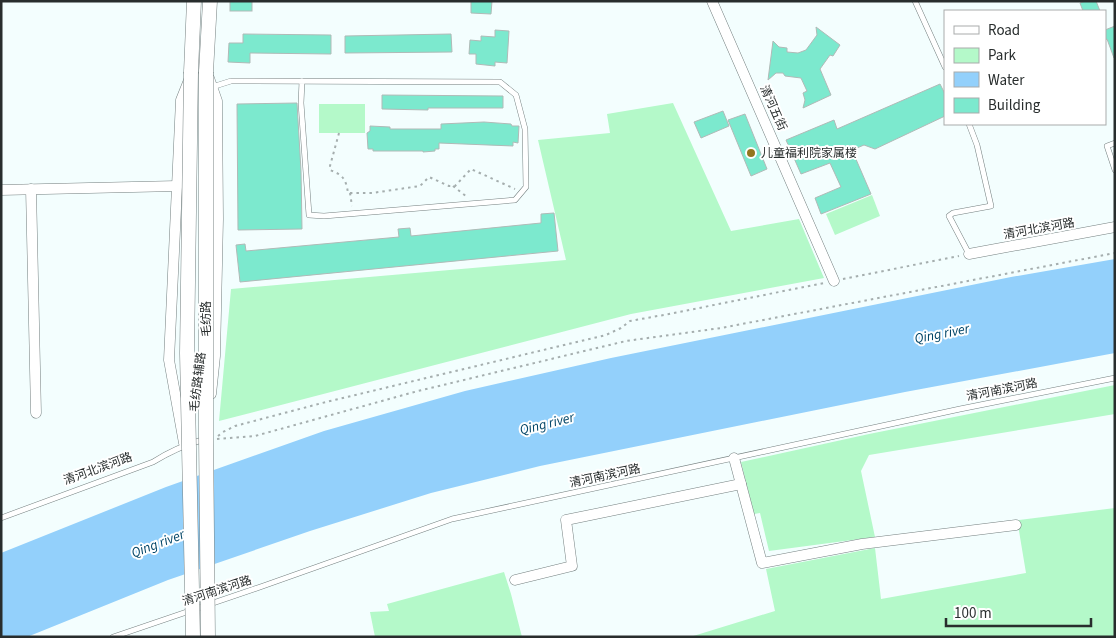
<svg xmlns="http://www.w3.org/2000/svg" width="1116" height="638" viewBox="0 0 1116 638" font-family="'Source Sans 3','Noto Sans SC',sans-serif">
  <rect width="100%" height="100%" fill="#f3fefe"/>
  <g fill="#b4f9c9">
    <path d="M673 103 731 231 799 219 824 278 631 314 219 421 231 289 566 260 538 140 610 133 607 114Z"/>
    <rect x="319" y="104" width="46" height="29"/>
    <path d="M872 195 880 216 835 235 826 214Z"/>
    <path d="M1115 385V414L869 455 861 471 875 537 769 551 760 513 754 514 741 462 869 434Z"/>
    <path d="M1115 508V637H690L775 611 766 569 875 548 881 599 1026 573 1019 531V520Z"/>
    <path d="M504 572 511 594 522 637H375L370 612 389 611 387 604Z"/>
  </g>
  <path fill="#93d0fb" d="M1115 259V353L905 392 540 466 431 493 310 531 168 580 27 637H1V553L166 487 324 431 465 391 611 358 1011 277Z"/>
  <g fill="#7ce9ce" stroke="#b0bab7">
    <rect x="230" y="1" width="22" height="10"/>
    <path d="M471 1H492L491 14 471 13Z"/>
    <path d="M1085 1H1096L1100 11H1083L1080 3Z"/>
    <path d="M1115 26V58H1114L1107 39 1105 40V30Z"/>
    <path d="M816 27 840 45 833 56 830 55 820 69 831 95 803 108 805 100 803 93 807 91 801 78 785 76 783 73H776L768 80 773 41 779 47 787 48V52L798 53 806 50 817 35Z"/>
    <path d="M495 30 509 31 507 63 495 62V66L476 64V54H469L470 40 481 41V36L495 37Z"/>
    <path d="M243 34 331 35V54L250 53V63L228 62 229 43H243Z"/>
    <path d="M451 34 452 52 345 53V36Z"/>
    <path d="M940 84 945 94V116L875 149 864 145 852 150 871 194 821 214 815 198 841 187 830 163 801 174 786 140 834 120 837 129Z"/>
    <path d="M382 95 503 96V108H428V110L382 109Z"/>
    <path d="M297 103 301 171 302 229 238 230 237 104Z"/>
    <path d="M723 111 729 126 701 138 694 122Z"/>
    <path d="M745 114 767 169 751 176 728 120Z"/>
    <path d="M484 122 511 124 512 126H519L518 143 513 142V146L439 143V149H435V151L423 152V151H373V149H368L367 133 370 131V126L390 127V129H441V124Z"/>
    <path d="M554 213 558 251 240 282 236 245 245 244 246 251 399 237 398 229 410 228 411 236 541 223V214Z"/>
  </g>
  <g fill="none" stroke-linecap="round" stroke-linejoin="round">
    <defs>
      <g id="service">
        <path d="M915 1 945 67"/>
        <path d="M212 87 231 81 500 82 516 95 525 129 526 187 515 200 324 216 309 215 301 103 302 81"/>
        <path d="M1115 143 1107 146 1115 170"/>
        <path d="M969 254 949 216 953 213 991 206 977 145 969 124"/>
        <path d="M1 518 153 462C169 452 184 445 202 440"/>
        <path d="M113 637 263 586 452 519 960 409 1115 378"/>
      </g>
      <g id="minor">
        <path d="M712 1 834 281"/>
        <path d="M209 78 217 101 218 219 215 356 211 394"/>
        <path d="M31 189 36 413"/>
        <path d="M1 190 177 186"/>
        <path d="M969 254 1115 227"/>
        <path d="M184 443 169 360 181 100 189 80"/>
        <path d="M734 458 762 563 862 544 1016 525"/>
        <path d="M515 580 572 566 566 520 741 484"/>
      </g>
      <g id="secondary">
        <path d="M191 72 194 1"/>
        <path d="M206 72 210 1"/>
      </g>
    </defs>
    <use href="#service" stroke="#758080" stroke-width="6"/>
    <use href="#minor" stroke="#758080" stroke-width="11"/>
    <use href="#secondary" stroke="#758080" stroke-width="15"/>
    <g stroke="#a5aeae" stroke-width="2" stroke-dasharray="2.5 4" stroke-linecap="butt">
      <path d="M339 133 330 166V170C343 175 346 179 348 193H372L420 186 429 177 449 186H455L471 169 515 189"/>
      <path d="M453 186 467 197"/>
      <path d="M350 193 352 206"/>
      <path d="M843 279 959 256"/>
      <path d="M218 436 223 432 235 426 326 402 606 335 621 328 630 321 669 314 824 283"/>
      <path d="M217 439 255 436 418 391 626 341 721 328 1115 253"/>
    </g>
    <use href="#service" stroke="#fff" stroke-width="5"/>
    <use href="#minor" stroke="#fff" stroke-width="10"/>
    <use href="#secondary" stroke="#fff" stroke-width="14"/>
    <defs>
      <g id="secondary-bridge">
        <path d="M191 72 187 353 193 637"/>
        <path d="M206 72V435L208 637"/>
      </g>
    </defs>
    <use href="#secondary-bridge" stroke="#758080" stroke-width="15" stroke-linecap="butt"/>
    <use href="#secondary-bridge" stroke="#fff" stroke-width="14"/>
  </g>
  <circle fill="#93761d" stroke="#fff" stroke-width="2" cx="751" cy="153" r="5"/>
  <g text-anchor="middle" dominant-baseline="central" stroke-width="4" stroke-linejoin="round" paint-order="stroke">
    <g font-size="12" fill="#282d2d" stroke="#fff">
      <text transform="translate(773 108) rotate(66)">清河五街</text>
      <text transform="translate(1039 229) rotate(-10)">清河北滨河路</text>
      <text transform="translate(206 319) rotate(-90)">毛纺路</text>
      <text transform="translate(198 382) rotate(-83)">毛纺路辅路</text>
      <text transform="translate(1002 390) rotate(-11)">清河南滨河路</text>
      <text transform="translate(98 469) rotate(-20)">清河北滨河路</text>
      <text transform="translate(605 476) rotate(-12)">清河南滨河路</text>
      <text transform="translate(217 591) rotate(-18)">清河南滨河路</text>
    </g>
    <g font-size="12" fill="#282d2d" stroke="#fff" text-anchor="start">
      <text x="761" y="153">儿童福利院家属楼</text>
    </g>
    <g font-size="14" font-style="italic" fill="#046" stroke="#fff">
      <text transform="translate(942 334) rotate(-11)">Qing river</text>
      <text transform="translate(547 424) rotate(-14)">Qing river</text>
      <text transform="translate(158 544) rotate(-21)">Qing river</text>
    </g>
  </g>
  <rect width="1116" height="638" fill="none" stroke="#282d2d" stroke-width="5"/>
  <rect x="944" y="10" width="162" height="115" fill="#ffffff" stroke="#a9abab"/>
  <rect x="954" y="26" width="25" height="8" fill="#ffffff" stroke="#a9abab"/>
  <text x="988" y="35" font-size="15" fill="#282d2d">Road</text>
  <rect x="954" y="48" width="25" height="15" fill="#b4f9c9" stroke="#a9abab"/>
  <text x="988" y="60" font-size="15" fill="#282d2d">Park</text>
  <rect x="954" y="72" width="25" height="15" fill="#93d0fb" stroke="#a9abab"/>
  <text x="988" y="85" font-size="15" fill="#282d2d">Water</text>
  <rect x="954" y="98" width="25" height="15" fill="#7ce9ce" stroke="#a9abab"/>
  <text x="988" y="110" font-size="15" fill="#282d2d">Building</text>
  <path d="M946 618v8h145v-8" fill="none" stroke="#282d2d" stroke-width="2.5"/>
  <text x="954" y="618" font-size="15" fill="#282d2d" stroke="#ffffff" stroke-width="4" paint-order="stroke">100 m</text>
</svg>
